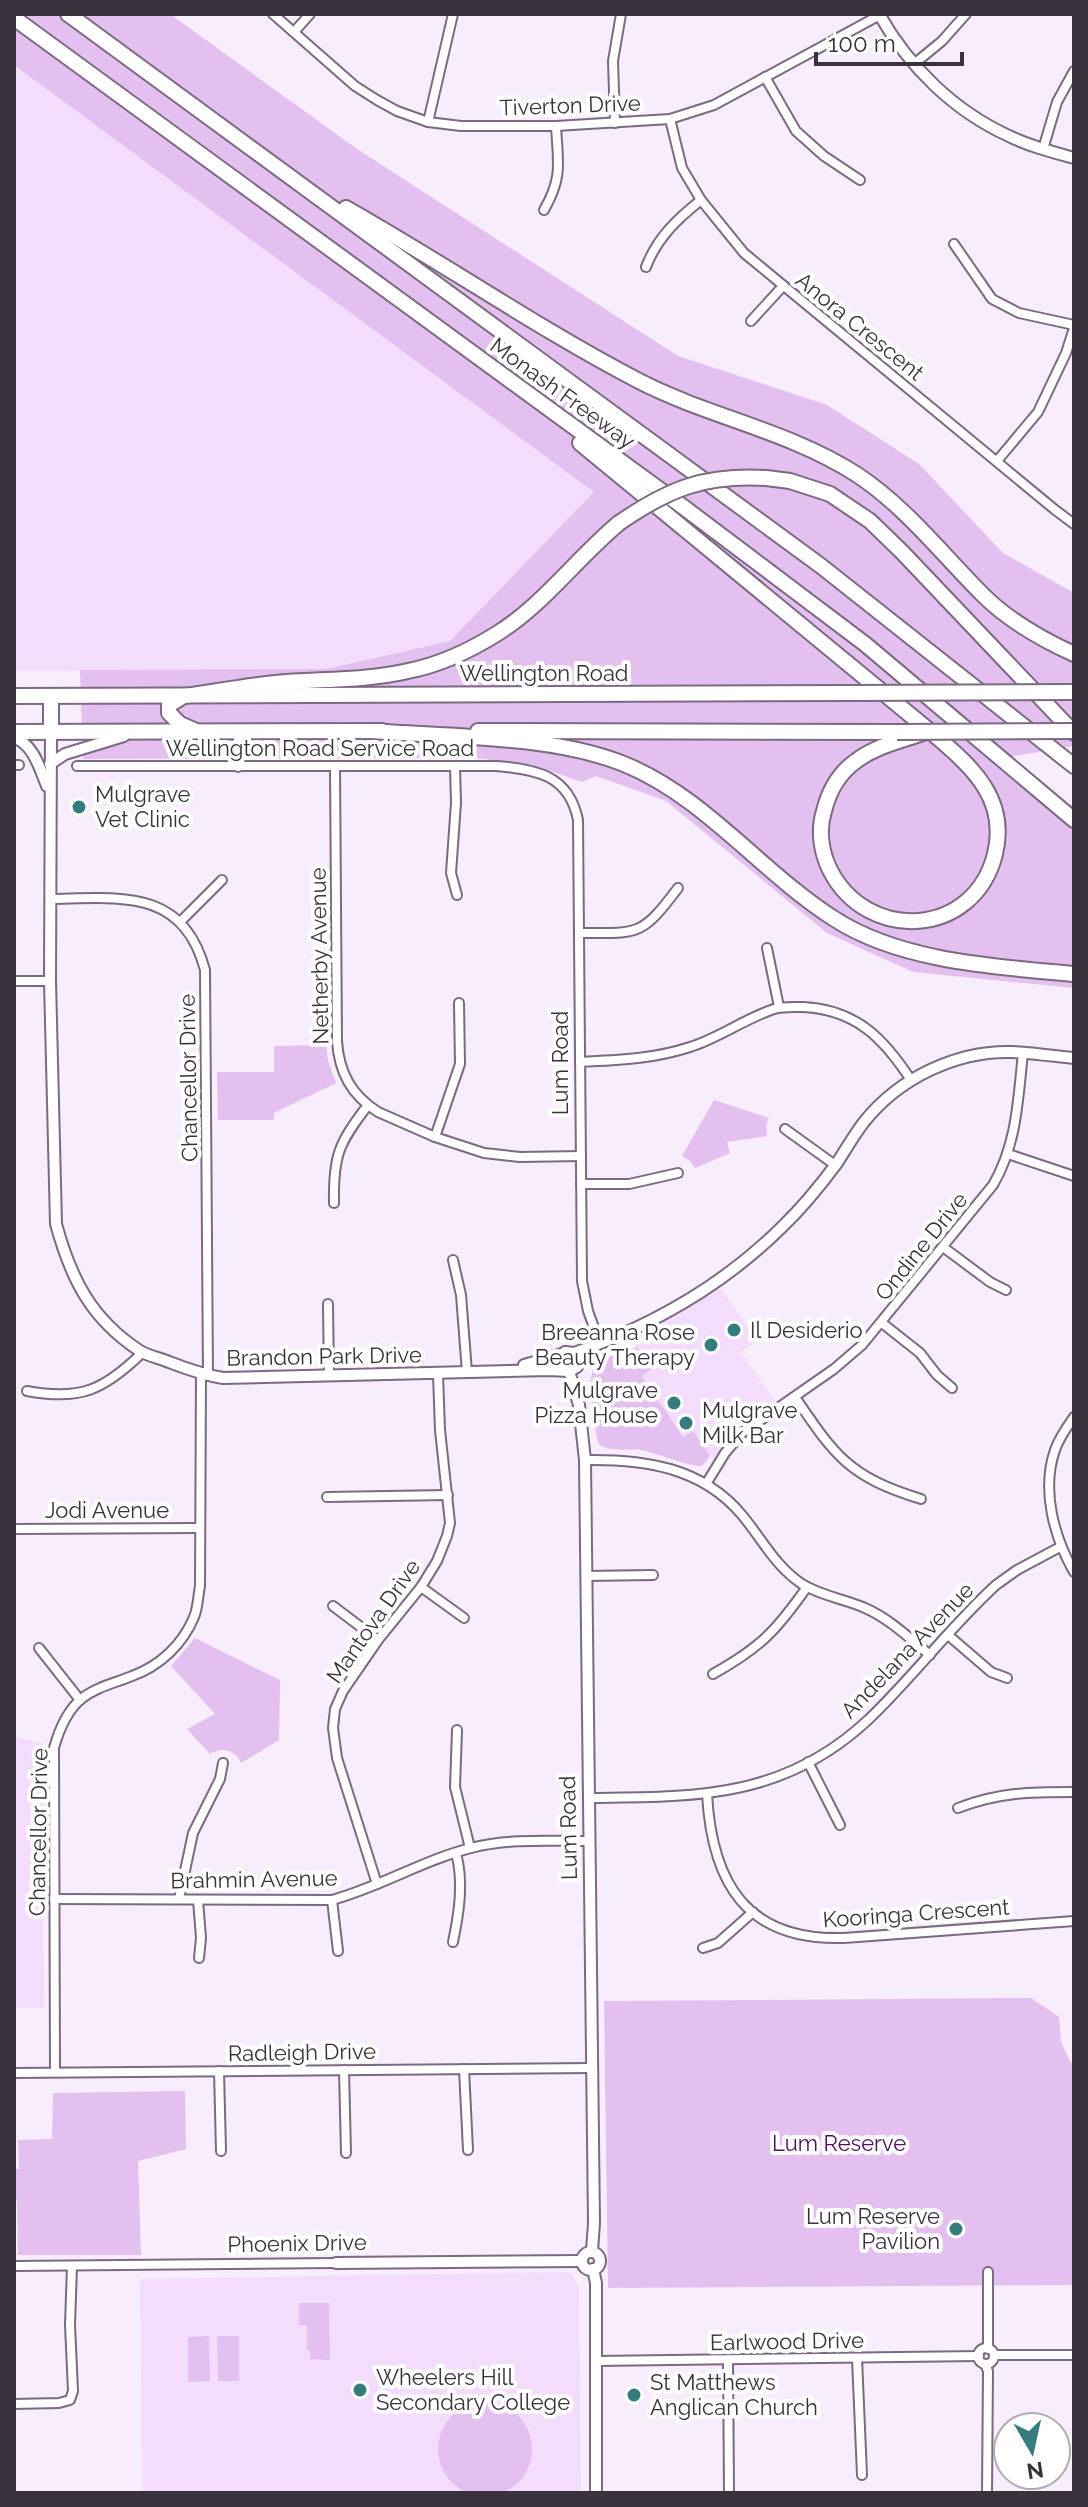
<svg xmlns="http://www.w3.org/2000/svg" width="1088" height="2507" viewBox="0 0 1088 2507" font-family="Raleway,sans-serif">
  <rect width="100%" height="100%" fill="#f8edfc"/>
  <g fill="#f4dcfc">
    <path d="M14 65 595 492 450 641 326 670 14 671Z"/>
    <path d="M718 1285 757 1340 741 1352 778 1406 717 1461 710 1456 693 1431 683 1438 642 1376 651 1369 629 1335Z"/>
    <path d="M14 1737 42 1743 44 2008H14Z"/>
    <path d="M559 2272 571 2273 579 2287 581 2493H142L140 2279Z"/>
  </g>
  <g fill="#e3c0ef">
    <path d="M14 14H170L357 149 678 356 827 405 919 464 1003 553 1074 593V746L1002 758 1074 820V988L913 972 827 933 666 801 596 776 582 782 533 765 475 758 83 759 80 670 327 669 450 641 594 492 14 65Z"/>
    <path d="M326 1045 328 1061 336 1083 274 1113V1120H218L217 1072H274V1046Z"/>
    <path d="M714 1100 769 1118 766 1125 767 1136 727 1142 730 1153 695 1168 689 1160 682 1156Z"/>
    <path d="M637 1347 652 1369 642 1376 683 1437 693 1431 710 1456 702 1466C690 1467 657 1453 641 1450 627 1448 607 1453 598 1443 595 1423 584 1376 597 1361Z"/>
    <path d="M195 1638 280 1680 279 1740 241 1763C236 1750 222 1746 210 1754L187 1729 215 1714 171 1666Z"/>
    <path d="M1031 1998 1059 2017 1061 2042 1071 2063 1074 2062V2285L608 2288 604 2001Z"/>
    <path d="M185 2091 186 2149 138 2161 141 2255H18L17 2200H14V2169H19L18 2140 52 2139 53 2093Z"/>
    <path d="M299 2303H329L330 2360 310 2359V2351L307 2350V2325H299Z"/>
    <path d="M209 2336 210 2381 188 2382V2337Z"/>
    <path d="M217 2336H239V2381H218Z"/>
    <circle cx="485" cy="2449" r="47"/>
  </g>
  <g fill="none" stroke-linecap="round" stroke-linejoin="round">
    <defs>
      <g id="minor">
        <path d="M273 14 355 86 377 100 397 111 428 122 461 126H556L670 119 714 105 880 15"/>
        <path d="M294 32 310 14"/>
        <path d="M914 64 942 41 966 14"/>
        <path d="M765 77 796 131 824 156 860 180"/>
        <path d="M670 119 682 168 701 200 744 253 1054 509 1074 524"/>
        <path d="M428 122 453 14"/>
        <path d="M615 123 613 61 621 14"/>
        <path d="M1043 149 1057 102 1074 71"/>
        <path d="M544 210C563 177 558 163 556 126"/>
        <path d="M954 244 992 299 1019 313 1074 325"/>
        <path d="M646 267C657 238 677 219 701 200"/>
        <path d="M751 321 783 286"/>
        <path d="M997 461 1038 412 1066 353 1074 328"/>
        <path d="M238 731V767"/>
        <path d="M14 765H19"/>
        <path d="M77 766H496C536 769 569 775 578 820L582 1281 588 1311 600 1344"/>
        <path d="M335 766 337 1041C339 1072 351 1095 378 1112L435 1137 484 1153 520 1157 581 1156"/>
        <path d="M455 766 456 803 451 873 457 895"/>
        <path d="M50 899C119 898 183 887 205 970L208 1376"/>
        <path d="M181 921 222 880"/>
        <path d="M580 933C639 933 641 937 678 888"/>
        <path d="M767 948 779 1007"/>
        <path d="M14 981H50"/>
        <path d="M580 1062C618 1060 654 1059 690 1047 719 1038 744 1019 774 1009 783 1006 794 1007 804 1007 857 1010 884 1039 911 1080"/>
        <path d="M785 1129 835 1165"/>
        <path d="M435 1137 460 1064 459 1003"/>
        <path d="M1008 1154 1074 1176"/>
        <path d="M581 1184H629L678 1173"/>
        <path d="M334 1203C333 1155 339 1143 368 1105"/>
        <path d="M943 1247 990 1282 1006 1290"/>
        <path d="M453 1260 461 1295 467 1372"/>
        <path d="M328 1304 329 1376"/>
        <path d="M882 1323 920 1353 937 1375 952 1388"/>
        <path d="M27 1391C80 1401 104 1390 142 1353"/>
        <path d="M795 1397C835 1456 849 1477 921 1499"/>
        <path d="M1074 1417C1067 1427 1059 1438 1055 1450 1041 1490 1054 1537 1074 1572"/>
        <path d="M585 1460C644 1459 702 1467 742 1515 762 1539 775 1566 802 1584 821 1596 845 1599 865 1608 890 1619 909 1638 930 1655"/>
        <path d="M706 1484 725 1453 742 1433 834 1369 862 1345 993 1185C1017 1144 1018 1099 1023 1053"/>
        <path d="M327 1497 448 1495"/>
        <path d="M14 1529 199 1528"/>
        <path d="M586 1576 653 1575"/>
        <path d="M421 1587 464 1618"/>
        <path d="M333 1606 378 1640"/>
        <path d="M948 1635 991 1672 1007 1678"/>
        <path d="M39 1648 80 1700"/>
        <path d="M713 1674C761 1647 776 1631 807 1587"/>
        <path d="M457 1730 455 1787 470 1848"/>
        <path d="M808 1762 840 1825"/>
        <path d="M707 1794C712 1884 747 1941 844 1938L1074 1921"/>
        <path d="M588 1798C696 1797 784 1799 869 1719 913 1677 950 1627 996 1585L1017 1570 1060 1547"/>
        <path d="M958 1808C999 1792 1031 1792 1074 1792"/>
        <path d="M377 1884 337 1758 333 1728 335 1709 343 1691 378 1640 421 1587 437 1561 447 1536 450 1523 440 1430 438 1374"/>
        <path d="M54 1899 332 1900C380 1887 423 1860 471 1848 509 1838 550 1841 589 1841"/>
        <path d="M179 1899 193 1833 220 1779 223 1763"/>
        <path d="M198 1900 201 1938 199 1958"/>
        <path d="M332 1900 338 1951"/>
        <path d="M453 1942C459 1913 464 1882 456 1853"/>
        <path d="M703 1948 718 1943 753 1912"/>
        <path d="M464 2069 468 2150"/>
        <path d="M344 2070 346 2153"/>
        <path d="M219 2071 221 2151"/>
        <path d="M55 2072 54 1748C59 1730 67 1711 81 1699 96 1687 115 1683 132 1676 160 1666 183 1644 194 1617 198 1608 198 1596 200 1586L201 1374"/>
        <path d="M14 2073 591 2068"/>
        <path d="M14 2266 336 2263"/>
        <path d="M988 2272V2349"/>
        <circle cx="986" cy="2356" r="8"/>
        <path d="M994 2355H1074"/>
        <path d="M857 2358 862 2475"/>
        <path d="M728 2360 729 2493"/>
        <path d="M596 2361 979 2356"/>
        <path d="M985 2364 988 2371 987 2493"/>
        <path d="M14 2404 59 2403 70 2400 73 2391 70 2325 72 2266"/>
      </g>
      <g id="tertiary">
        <path d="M879 14C909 67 954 111 1009 136 1029 146 1052 152 1074 158"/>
        <path d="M51 732 50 981 56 1224C71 1279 91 1319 140 1351 148 1356 160 1358 169 1362 187 1369 204 1375 223 1378L548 1370 569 1371 577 1367C580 1362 580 1357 574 1353L565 1352 560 1357 561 1366 566 1370"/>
        <path d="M14 738C33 743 40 769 47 786"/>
        <path d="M50 764 65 754 124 736"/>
        <path d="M574 1353C652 1326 722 1286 781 1228 802 1208 820 1186 837 1163 846 1149 854 1135 864 1122 899 1078 957 1050 1013 1052 1033 1053 1054 1056 1074 1058"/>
        <path d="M524 1365 562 1354"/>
        <path d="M569 1371 579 1405 585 1460 594 2223 592 2251"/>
        <circle cx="591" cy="2261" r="9"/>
        <path d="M336 2263 581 2261"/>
        <path d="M593 2269 596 2283V2493"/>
      </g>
      <g id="trunk">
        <path d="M14 696 851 693"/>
        <path d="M182 697 169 705V713L180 724 194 730"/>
        <path d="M478 731 897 732"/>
        <path d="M14 732 382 731"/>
        <path d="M51 732V696"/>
      </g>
      <g id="motorway">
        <path d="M68 14 821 566 1074 766"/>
        <path d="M14 18 682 506 865 644 1074 820"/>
        <path d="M346 208C445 264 539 329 639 381 709 417 789 431 856 474 905 506 942 554 983 595 1009 621 1041 639 1074 654"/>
        <path d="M580 443 937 737C974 769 1008 800 995 854 974 938 867 943 830 870 821 852 818 830 824 811 829 791 839 773 856 761 876 746 900 741 923 733"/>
        <path d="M766 478 790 481 830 494 870 521 902 552 1074 733"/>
        <path d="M184 696C214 692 245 686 275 683 319 679 365 681 408 671 439 665 471 650 498 633 544 604 577 558 619 523"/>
        <path d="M371 731C449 737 552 735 624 764 705 797 760 871 833 918 900 962 997 967 1074 974"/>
      </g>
    </defs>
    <use href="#minor" stroke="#7b6a81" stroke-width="12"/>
    <use href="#tertiary" stroke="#7b6a81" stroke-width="14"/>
    <use href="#trunk" stroke="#7b6a81" stroke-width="18"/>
    <use href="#motorway" stroke="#7b6a81" stroke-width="18"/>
    <use href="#minor" stroke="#fff" stroke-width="8"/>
    <use href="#tertiary" stroke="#fff" stroke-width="10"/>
    <use href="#trunk" stroke="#fff" stroke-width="14"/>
    <use href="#motorway" stroke="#fff" stroke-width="14"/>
    <defs>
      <g id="trunk-bridge">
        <path d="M851 693 1073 692"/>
        <path d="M897 732 1074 731"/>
      </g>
      <path id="motorway-bridge" d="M619 523C670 488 704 475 766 478"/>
    </defs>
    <use href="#trunk-bridge" stroke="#7b6a81" stroke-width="18" stroke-linecap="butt"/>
    <use href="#motorway-bridge" stroke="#7b6a81" stroke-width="18" stroke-linecap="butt"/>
    <use href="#trunk-bridge" stroke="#fff" stroke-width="14"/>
    <use href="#motorway-bridge" stroke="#fff" stroke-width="14"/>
  </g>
  <g fill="#347d7c" stroke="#fff" stroke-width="3">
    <circle cx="79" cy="807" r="8"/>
    <circle cx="734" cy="1330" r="8"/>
    <circle cx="711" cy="1345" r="8"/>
    <circle cx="674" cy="1403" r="8"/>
    <circle cx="686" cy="1423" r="8"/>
    <circle cx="956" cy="2229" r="8"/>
    <circle cx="360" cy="2390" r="8"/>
    <circle cx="634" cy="2395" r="8"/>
  </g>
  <g text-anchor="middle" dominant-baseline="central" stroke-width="8" stroke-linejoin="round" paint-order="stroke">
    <g font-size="22" fill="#39323c" stroke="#fff">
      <text transform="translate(570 105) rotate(-2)">Tiverton Drive</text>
      <text transform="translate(860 326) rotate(39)">Anora Crescent</text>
      <text transform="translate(563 393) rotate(36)">Monash Freeway</text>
      <text x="544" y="673">Wellington Road</text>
      <text x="320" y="748">Wellington Road Service Road</text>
      <text transform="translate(319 956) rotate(-91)">Netherby Avenue</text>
      <text transform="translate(560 1063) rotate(-90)">Lum Road</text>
      <text transform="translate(188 1078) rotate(-91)">Chancellor Drive</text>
      <text transform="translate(921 1246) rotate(-51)">Ondine Drive</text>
      <text transform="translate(324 1356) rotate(-1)">Brandon Park Drive</text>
      <text x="107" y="1510">Jodi Avenue</text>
      <text transform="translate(373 1621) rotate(-55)">Mantova Drive</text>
      <text transform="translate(907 1650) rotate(-46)">Andelana Avenue</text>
      <text transform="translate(568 1828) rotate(-91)">Lum Road</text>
      <text transform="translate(38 1832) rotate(-89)">Chancellor Drive</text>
      <text transform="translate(254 1879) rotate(-1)">Brahmin Avenue</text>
      <text transform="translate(916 1913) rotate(-4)">Kooringa Crescent</text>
      <text transform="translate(302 2052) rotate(-1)">Radleigh Drive</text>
      <text transform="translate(297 2243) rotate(-1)">Phoenix Drive</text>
      <text transform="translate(787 2341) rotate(-1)">Earlwood Drive</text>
    </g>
    <g font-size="22" fill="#39323c" stroke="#fff" text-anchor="start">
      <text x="95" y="794">Mulgrave<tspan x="95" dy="25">Vet Clinic</tspan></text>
      <text x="750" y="1330">Il Desiderio</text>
      <text x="695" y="1332" text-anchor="end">Breeanna Rose<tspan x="695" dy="25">Beauty Therapy</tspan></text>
      <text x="658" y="1390" text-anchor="end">Mulgrave<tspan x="658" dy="25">Pizza House</tspan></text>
      <text x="702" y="1410">Mulgrave<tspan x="702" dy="25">Milk Bar</tspan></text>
      <text x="940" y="2216" text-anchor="end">Lum Reserve<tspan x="940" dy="25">Pavilion</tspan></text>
      <text x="376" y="2377">Wheelers Hill<tspan x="376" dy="25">Secondary College</tspan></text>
      <text x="650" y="2382">St Matthews<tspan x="650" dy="25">Anglican Church</tspan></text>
    </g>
    <g font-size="22" fill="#4e0f60" stroke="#fff">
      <text x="839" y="2143">Lum Reserve</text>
    </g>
  </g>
  <rect width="1088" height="2507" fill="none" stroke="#39323c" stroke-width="32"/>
  <g transform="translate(1032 2451) rotate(171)"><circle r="38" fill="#ffffff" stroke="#b0adb1" stroke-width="2"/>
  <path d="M0-6L14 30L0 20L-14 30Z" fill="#347d7c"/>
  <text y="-12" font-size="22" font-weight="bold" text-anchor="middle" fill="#39323c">N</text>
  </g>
  <path d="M816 52v12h146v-12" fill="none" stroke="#39323c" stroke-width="4"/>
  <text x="828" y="52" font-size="24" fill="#39323c" stroke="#ffffff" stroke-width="6" paint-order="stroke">100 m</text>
</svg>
